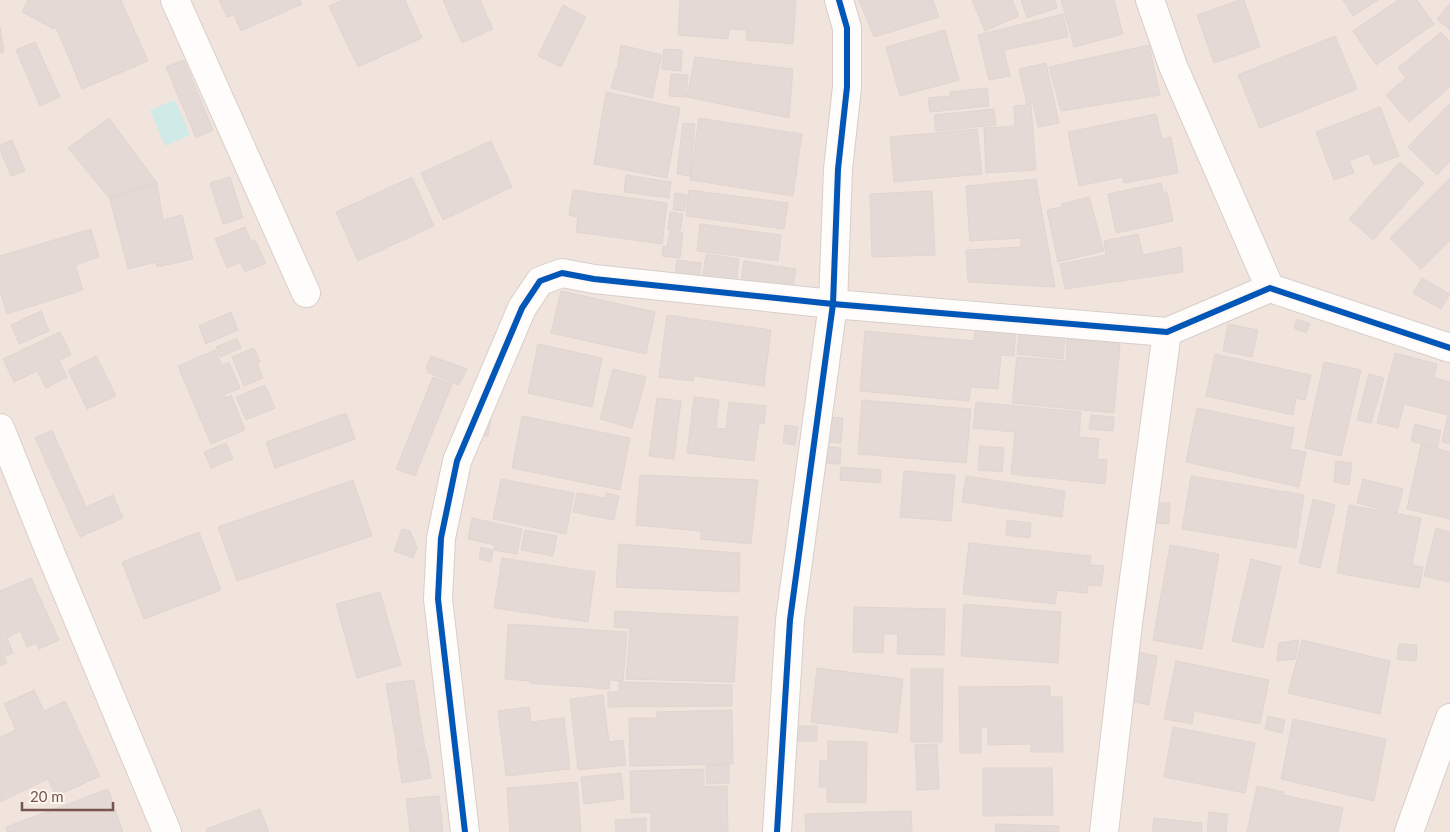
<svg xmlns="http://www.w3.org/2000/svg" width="1450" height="832" viewBox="0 0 1450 832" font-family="Lato,sans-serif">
  <rect width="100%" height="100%" fill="#f8f3ee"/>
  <rect fill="#f1e4dc" x="0" y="0" width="1450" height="832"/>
  <path fill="#cfeae7" d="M175 100 190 135 165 146 150 110Z"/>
  <g fill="#e5d9d5" stroke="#e1d5d0">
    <path d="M28 0H121L148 61 82 89 56 27 54 29 22 12Z"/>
    <path d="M219 0H300L302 4 241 31 234 15 227 17Z"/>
    <path d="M342 0H405L422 38 358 67 329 6Z"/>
    <path d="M443 0H480L493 29 462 43Z"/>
    <path d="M680 0H796L793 44 746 40 747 30 729 29 728 39 678 35Z"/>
    <path d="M859 0H933L939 17 874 37Z"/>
    <path d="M972 0H1012L1019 16 985 31Z"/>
    <path d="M1021 0H1055L1057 8 1027 18Z"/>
    <path d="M1061 0H1114L1123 34 1074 47Z"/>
    <path d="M1240 0H1244L1260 47 1214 63 1197 15Z"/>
    <path d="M1343 0H1378L1353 16Z"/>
    <path d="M1398 0H1417L1434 24 1376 65 1353 31Z"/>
    <path d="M1450 3V30L1437 19Z"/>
    <path d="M563 5 586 17 561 67 538 56Z"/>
    <path d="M1063 14 1068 37 1004 50 1010 76 989 80 978 35Z"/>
    <path d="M0 27 4 52 0 53Z"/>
    <path d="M945 30 959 80 900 96 886 47Z"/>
    <path d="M1441 32 1450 42V87L1409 122 1386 95 1406 78 1398 68Z"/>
    <path d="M1335 36 1357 89 1260 128 1238 75Z"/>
    <path d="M35 42 60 97 40 106 16 50Z"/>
    <path d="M621 45 662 55 652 98 611 88 616 70H617Z"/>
    <path d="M1149 45 1160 95 1061 111 1049 67Z"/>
    <path d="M664 49 682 50 681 71 662 69Z"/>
    <path d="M695 57 793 69 789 118 687 97Z"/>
    <path d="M184 60 213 130 196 138 166 67Z"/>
    <path d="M1046 63 1059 123 1038 127 1033 103 1027 105 1019 69Z"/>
    <path d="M671 74 688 75 686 97 669 96Z"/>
    <path d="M987 88 989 106 930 112 928 98 951 96 950 92Z"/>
    <path d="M606 92 680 108 667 178 594 164Z"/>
    <path d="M1450 103V161L1437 175 1408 147Z"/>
    <path d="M1031 105 1036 170 986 173 984 128 1015 126 1014 106Z"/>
    <path d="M1380 107 1399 156 1374 165 1369 153 1349 161 1354 173 1334 180 1316 132Z"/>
    <path d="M994 109 996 125 936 131 934 115Z"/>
    <path d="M1156 114 1162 139 1171 137 1178 173 1124 183 1122 177 1079 186 1068 132Z"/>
    <path d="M109 118 157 183 110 199 68 148Z"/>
    <path d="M699 118 802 134 793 196 690 180Z"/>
    <path d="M683 123 695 124 690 176 677 174Z"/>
    <path d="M977 129 982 174 894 182 890 137Z"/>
    <path d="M12 140 25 171 11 176 0 150V145Z"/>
    <path d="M491 141 512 187 443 220 421 173Z"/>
    <path d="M1400 162 1424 183 1373 240 1349 219Z"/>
    <path d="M626 175 671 182 669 198 624 192Z"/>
    <path d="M230 177 243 218 223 224 210 183Z"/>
    <path d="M412 177 434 226 358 261 336 212Z"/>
    <path d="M1450 178V240L1421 269 1390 238Z"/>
    <path d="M1036 179 1055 287 968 282 966 250 1021 247V238L970 241 966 186Z"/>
    <path d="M157 183 163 220 182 215 193 259 157 267 156 262 128 269 110 199Z"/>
    <path d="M1161 183 1163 192H1167L1173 221 1116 233 1108 194Z"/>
    <path d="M573 190 667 203 662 244 576 232 578 217 569 215Z"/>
    <path d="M689 190 788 203 784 229 686 216Z"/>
    <path d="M932 191 935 255 872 257 870 194Z"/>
    <path d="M675 193 687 195 684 211 673 210Z"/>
    <path d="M1089 197 1104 251 1058 262 1047 210 1062 207 1061 204Z"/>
    <path d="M670 212 683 214 680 231 668 229Z"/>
    <path d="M700 224 781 235 778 261 697 251Z"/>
    <path d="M245 227 251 241 255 240 266 263 245 272 240 262 227 268 215 239Z"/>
    <path d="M91 229 99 257 75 265 83 290 7 314 0 291V256Z"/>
    <path d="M670 231 683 233 680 258 662 256 663 246 667 247Z"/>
    <path d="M1138 234 1143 255 1181 247 1183 272 1065 289 1060 264 1106 255 1104 241Z"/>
    <path d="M706 254 739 259 736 285 702 280Z"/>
    <path d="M677 260 701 263 698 287 674 284Z"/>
    <path d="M744 261 796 269 792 295 740 288Z"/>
    <path d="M1422 278 1450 294 1441 309 1413 293Z"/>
    <path d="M561 291 655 312 646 354 551 333Z"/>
    <path d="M41 311 49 331 19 344 11 325Z"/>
    <path d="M231 312 238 330 206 344 199 326Z"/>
    <path d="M667 315 771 330 764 386 694 376 693 381 659 377Z"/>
    <path d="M1297 319 1310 324 1306 333 1294 328Z"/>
    <path d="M976 322 1016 325 1014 356 1001 355 998 389 971 387 969 401 860 391 865 331 974 341Z"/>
    <path d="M1020 322 1066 327 1063 359 1017 354Z"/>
    <path d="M1228 324 1258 330 1252 357 1223 351Z"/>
    <path d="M60 332 71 355 59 360 67 377 46 388 37 371 14 382 3 359Z"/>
    <path d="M237 338 241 348 220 357 216 347Z"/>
    <path d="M1067 339 1120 344 1114 413 1012 403 1017 357 1066 361Z"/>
    <path d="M538 344 602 358 592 407 528 393Z"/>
    <path d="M254 348 260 362 257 363 263 378 244 386 232 357Z"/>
    <path d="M215 350 221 364 213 367 226 398 231 395 245 430 211 444 178 366Z"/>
    <path d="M1395 353 1437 364 1434 378 1450 382V444L1442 442 1448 415 1404 404 1398 428 1377 423Z"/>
    <path d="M1215 354 1311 375 1305 400 1296 398 1293 415 1206 396Z"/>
    <path d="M96 356 116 396 87 409 68 370Z"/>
    <path d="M431 356 467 369 459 385 427 372 428 370 426 369Z"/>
    <path d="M229 362 240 388 226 394 215 368Z"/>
    <path d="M1324 362 1361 370 1341 456 1305 448Z"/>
    <path d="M613 369 646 377 632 428 600 419Z"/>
    <path d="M1369 374 1384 378 1371 423 1357 420Z"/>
    <path d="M433 377 452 384 415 476 396 469Z"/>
    <path d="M265 385 275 408 246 420 236 397Z"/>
    <path d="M694 397 719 400 716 428 726 429 729 402 766 406 764 424 759 423 754 461 687 453Z"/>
    <path d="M657 398 681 401 674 459 649 456Z"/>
    <path d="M862 400 971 409 966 463 858 454Z"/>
    <path d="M976 402 1081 412 1079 437 1099 439 1097 459 1107 460 1105 484 1011 474 1015 432 973 428Z"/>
    <path d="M1197 408 1294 428 1290 449 1306 452 1299 487 1186 462Z"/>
    <path d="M346 413 355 439 275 468 266 442Z"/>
    <path d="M1091 415 1114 417 1113 431 1089 429Z"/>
    <path d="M479 416 491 419 488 436 475 433Z"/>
    <path d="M522 416 630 438 620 490 512 468Z"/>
    <path d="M827 417 843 418 841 443 824 442Z"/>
    <path d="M1415 424 1441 431 1437 448 1411 441Z"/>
    <path d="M785 425 798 427 795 445 783 443Z"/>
    <path d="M52 430 86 507 113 495 123 518 80 537 35 438Z"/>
    <path d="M226 443 233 459 211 468 204 452Z"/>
    <path d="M1421 445 1450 452V519L1407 509Z"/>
    <path d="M825 446 841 448 840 464 824 463Z"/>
    <path d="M980 446 1004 448 1002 472 978 470Z"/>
    <path d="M1336 461 1352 463 1349 485 1334 482Z"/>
    <path d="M841 467 881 470 880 483 840 480Z"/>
    <path d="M904 471 955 475 951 521 900 517Z"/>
    <path d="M640 475 758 480 751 544 701 539V531L636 525Z"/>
    <path d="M966 476 1065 491 1062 517 962 502Z"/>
    <path d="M1191 476 1304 495 1296 548 1182 529Z"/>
    <path d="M501 479 574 493 566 534 493 519Z"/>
    <path d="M1363 479 1403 489 1397 513 1357 503Z"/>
    <path d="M353 480 372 536 237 581 218 527Z"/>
    <path d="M577 493 605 498 606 493 619 496 614 520 573 512Z"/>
    <path d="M1313 499 1335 505 1320 568 1299 563Z"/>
    <path d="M1157 503H1170L1169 524 1156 523Z"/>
    <path d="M1349 505 1421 518 1412 565 1423 567 1419 588 1337 573Z"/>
    <path d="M472 518 522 529 517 554 494 550 495 545 468 539Z"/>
    <path d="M1007 520 1031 523 1030 538 1006 535Z"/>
    <path d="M1436 528 1450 532 1449 582 1424 576Z"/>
    <path d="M402 529 410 531 417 548 413 558 394 551Z"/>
    <path d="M525 530 557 536 553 556 521 550Z"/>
    <path d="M199 532 221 590 144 619 122 562Z"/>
    <path d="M969 543 1091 556 1090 565 1104 566 1101 586 1088 585 1087 593 1057 590 1055 604 963 594Z"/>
    <path d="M619 544 740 553 739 592 616 587Z"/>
    <path d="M1170 545 1219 554 1202 649 1153 640Z"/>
    <path d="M481 547 493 550 491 562 479 559Z"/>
    <path d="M502 558 595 572 588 622 494 608Z"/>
    <path d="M1251 559 1281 567 1263 648 1232 641Z"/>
    <path d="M31 578 59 640 39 649 36 643 27 647 20 631 7 638 13 653 4 657 7 663 0 666V591Z"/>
    <path d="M380 592 401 665 357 678 336 604Z"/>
    <path d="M964 604 1061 612 1058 663 961 656Z"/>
    <path d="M854 607 945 609 944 655 897 654 898 634H884L883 653 853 652Z"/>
    <path d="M615 611 738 617 734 682 626 679 630 628 614 627Z"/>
    <path d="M508 624 627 632 623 681 610 680 609 689 530 683V681L505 679Z"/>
    <path d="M1299 640 1295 659 1277 661 1279 643Z"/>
    <path d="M1302 640 1390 661 1380 714 1288 693Z"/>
    <path d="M1399 644 1417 645 1416 661 1397 659Z"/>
    <path d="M1136 652 1157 656 1149 705 1127 700Z"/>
    <path d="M1176 661 1269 680 1260 724 1194 711 1192 724 1164 719Z"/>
    <path d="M817 668 903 679 897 733 811 722Z"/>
    <path d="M911 669H943L942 742H911Z"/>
    <path d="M414 680 425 749 398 753 386 684Z"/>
    <path d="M619 682 732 685V706L608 707V692H619Z"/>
    <path d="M1050 686V697H1062L1063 752H1031V744L988 745V727H981V753H960L959 687Z"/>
    <path d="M34 690 44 711 65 701 100 776 56 796 48 779 0 802V737L16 730 4 704Z"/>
    <path d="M603 695 609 742 623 740 626 765 578 770 570 699Z"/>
    <path d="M529 707 531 722 564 718 570 769 506 776 498 711Z"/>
    <path d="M732 710 733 764 630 766 629 718H657L656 712Z"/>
    <path d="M1268 716 1285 720 1282 733 1265 729Z"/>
    <path d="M1293 719 1386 739 1374 801 1281 779Z"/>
    <rect x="789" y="726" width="28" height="15"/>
    <path d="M1173 727 1255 743 1245 793 1164 777Z"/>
    <path d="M828 741 867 742 866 803 827 802V787H819L820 761H828Z"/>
    <path d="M937 744 939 789 917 790 915 745Z"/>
    <path d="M426 750 431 778 402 783 397 755Z"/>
    <path d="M729 765V783L707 784 706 766Z"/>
    <path d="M983 768H1052L1053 815 983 816Z"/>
    <path d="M704 769V787L727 786 728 832H651V812L631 813 630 771Z"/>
    <path d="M621 773 624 799 584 804 581 777Z"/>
    <path d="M577 782 581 832H510L507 788Z"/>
    <path d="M1257 786 1284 792 1283 795 1343 808 1338 832H1247Z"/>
    <path d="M108 789 123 832H7L6 827Z"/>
    <path d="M439 796 443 832H410L406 799Z"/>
    <path d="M260 809 269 832H207L206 829Z"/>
    <path d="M911 811 912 832H806L805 814Z"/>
    <path d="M1209 812 1228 814 1226 832H1207Z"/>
    <path d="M646 818V832H616L615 820Z"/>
    <path d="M1154 818 1202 823V832H1152Z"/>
    <path d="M995 824 1059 826V832H996Z"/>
  </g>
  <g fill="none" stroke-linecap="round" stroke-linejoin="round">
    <defs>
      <g id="minor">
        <path d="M175 0 306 293"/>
        <path d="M1150 0 1173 66 1270 288"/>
        <path d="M0 428 45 540 167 832"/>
        <path d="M465 832 438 599 441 538 457 461 522 308 540 281 562 273 594 279 833 304 1167 332 1270 288 1450 348"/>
        <path d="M777 832 790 620 833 304 838 169 847 87V28L839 0"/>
        <path d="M1104 832 1128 624 1167 332"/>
        <path d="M1409 832 1450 718"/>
      </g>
    </defs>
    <use href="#minor" stroke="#d7ceca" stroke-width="30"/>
    <use href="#minor" stroke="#fefdfc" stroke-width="28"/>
    <defs>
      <g id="cycleway">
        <path d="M465 832 438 599 441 538 457 461 522 308 540 281 562 273 594 279 833 304 1167 332 1270 288 1450 348"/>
        <path d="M777 832 790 620 833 304 838 169 847 87V28L839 0"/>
      </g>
    </defs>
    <use href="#cycleway" stroke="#fff6f1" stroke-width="9"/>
    <use href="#cycleway" stroke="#0057b8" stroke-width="6"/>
  </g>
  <path d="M22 802v8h91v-8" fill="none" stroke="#77544d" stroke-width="2.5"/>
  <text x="30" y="802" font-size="15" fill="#77544d" stroke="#fff6f1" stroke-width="4" paint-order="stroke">20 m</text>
</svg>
